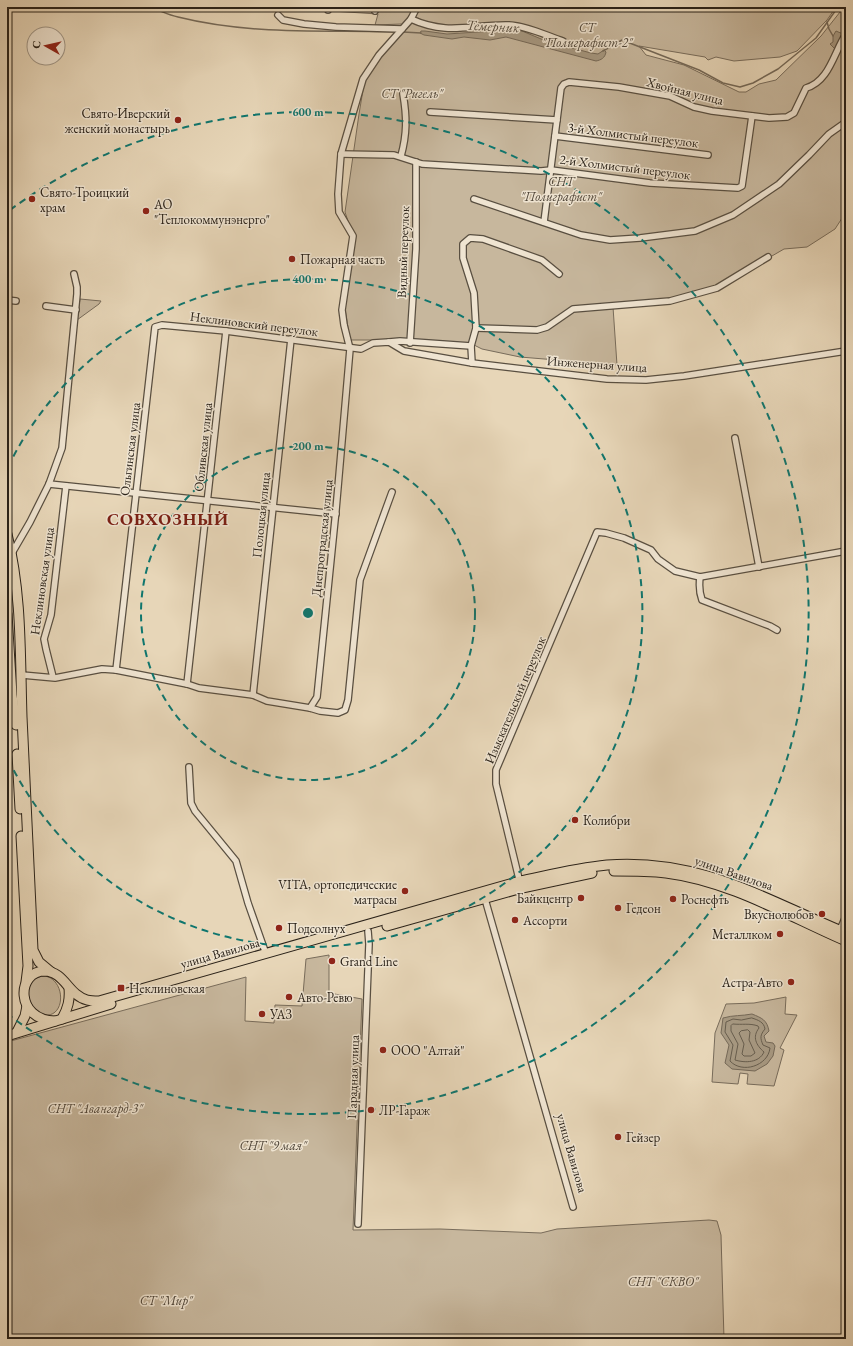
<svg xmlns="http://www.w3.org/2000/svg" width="853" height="1346" viewBox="0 0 853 1346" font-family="'EB Garamond',serif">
  <rect width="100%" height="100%" fill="#e7d6b8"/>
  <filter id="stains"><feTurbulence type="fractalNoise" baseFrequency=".005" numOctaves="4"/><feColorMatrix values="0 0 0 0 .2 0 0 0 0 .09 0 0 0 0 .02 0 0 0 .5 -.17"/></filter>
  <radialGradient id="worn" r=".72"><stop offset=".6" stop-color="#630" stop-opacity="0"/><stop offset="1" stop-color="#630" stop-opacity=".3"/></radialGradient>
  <g fill="#c7b79d" stroke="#786c5b">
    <path d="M285 7H836L827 20 797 51 780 57 734 61 716 57 708 60 705 57 639 46 646 55 684 65 739 92H746L759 84 776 80 821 36 844 7H846V212L835 229 807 247 784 249 715 289 683 300 613 307 617 365 520 357 482 349 470 343 412 340H350L345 309 353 236 345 212 359 114 365 78 379 55 405 26 401 24 375 25 378 14 285 8Z"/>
    <path d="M80 299 101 301 99 304 77 320Z"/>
    <path d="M329 955V993L362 999 353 1230 440 1229 541 1233 557 1229 709 1220 717 1221 721 1235 724 1339H7V1042L246 977 245 1021 274 1023 275 1005 302 1006 306 959Z"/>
    <path d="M45 976C66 980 66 1018 44 1015 25 1012 21 976 45 976Z"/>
    <path d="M786 997 785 1014 797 1015 780 1048 784 1050 774 1086 747 1084 748 1074 740 1073 738 1084 712 1082 715 1033 726 1004 754 1003Z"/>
  </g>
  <g fill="#a79982" stroke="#756958">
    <path d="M508 30 522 31 546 41 591 53 598 54 604 50 606 52C605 58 601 60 596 61L506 37 490 40 464 37 452 39 424 35 420 33 421 31H425L447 34Z"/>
    <path d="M836 31 843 34V35L835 49 830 44 833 42V36Z"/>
    <path d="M752 1014C762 1018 767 1020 769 1031L764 1036 766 1042 773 1043 775 1046 773 1056 767 1064 755 1071 732 1069 725 1063 729 1045 721 1033 723 1018C733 1015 742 1016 752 1014Z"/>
  </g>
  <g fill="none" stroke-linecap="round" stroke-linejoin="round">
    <g stroke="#685e4e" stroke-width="1">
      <path d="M752 1018C758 1020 764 1022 765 1029 760 1035 760 1038 763 1045L770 1048C768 1066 742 1074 730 1061L733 1045 725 1032 726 1022 733 1019 741 1020Z"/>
      <path d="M733 1024C742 1025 750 1023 758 1026L759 1028C752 1037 756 1045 764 1052 759 1063 745 1063 735 1060L738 1044 731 1031V1026Z"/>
      <path d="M748 1030 750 1032 749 1040 755 1053 751 1056H744L742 1054 744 1044 739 1033 741 1031Z"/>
    </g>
    <g stroke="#756958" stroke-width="1.5">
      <path d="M149 7C159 10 168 15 178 17 250 35 323 30 397 32"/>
      <path d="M827 22 829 29 833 36"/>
      <path d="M403 32 421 33"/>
      <path d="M603 51 622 40 699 70 723 83 740 87 753 83 778 69 816 38 838 7"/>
    </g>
    <defs>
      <g id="minor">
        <path d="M701 7H723"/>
        <path d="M328 10V7"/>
        <path d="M375 11 376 7"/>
        <path d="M278 15 283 20 304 24 336 27 402 29"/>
        <path d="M411 19C448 36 472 24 509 25 527 26 545 35 563 41"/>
        <path d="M430 112 557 120"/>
        <path d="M555 136 708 155"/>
        <path d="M341 154 394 155 422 164 541 171 551 170 650 183 738 188 742 186 752 116"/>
        <path d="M401 156C407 134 407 117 403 94"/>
        <path d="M474 199 581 235 610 240 640 238 695 231 733 215 779 184 809 155 829 134 846 122"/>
        <path d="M544 222 561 88 564 84 569 82 619 87 670 96 694 107 712 111 769 118 787 117 794 113 806 88C829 82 834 52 846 34"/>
        <path d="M7 300 16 301"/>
        <path d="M46 306 76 310"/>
        <path d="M476 328 537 330 547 327 573 309 670 301 717 288 768 257"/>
        <path d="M389 342 400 341 471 346"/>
        <path d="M410 343 416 249V162"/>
        <path d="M472 363 471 346 476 328 474 293 463 258V244L470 238 483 239 542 260 559 274"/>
        <path d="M735 438 759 567"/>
        <path d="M49 484 336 514"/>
        <path d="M12 553 30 522 49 484 62 448 77 294V287L74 274"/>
        <path d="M700 577C699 585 699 592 702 600L770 626 777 630"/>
        <path d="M116 670 155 327 162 325 226 331 361 349 373 343 389 342 404 351 472 363 607 379 646 380 684 376 846 351"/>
        <path d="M22 675 55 678 102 669 116 670 187 684 199 688 253 695 267 701 310 708 320 711 338 713 345 710 348 700 360 580 392 492"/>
        <path d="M53 677 46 649 44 639 51 615 66 486"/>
        <path d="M187 684 226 331"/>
        <path d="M253 695 291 339"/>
        <path d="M310 708 317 697 336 510 350 349 344 325 342 310 353 236 339 212 338 194 341 154 363 79 379 55 411 19 417 7"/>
        <path d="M189 767 191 803 195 811 236 861 248 903 266 954"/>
        <path d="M520 883 496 784V770L597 532 606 533 624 538 651 550 658 559 675 571 700 577 846 551"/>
        <path d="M485 899 573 1207"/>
        <path d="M839 932 846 916"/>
        <path d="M358 1224 369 944 368 931"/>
      </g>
      <g id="primary">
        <path d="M7 534C22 594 20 655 22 717 25 795 30 872 33 950L39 962 51 972"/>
        <path d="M7 614 12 695 16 725"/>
        <path d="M17 754 20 809"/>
        <path d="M21 836 28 966 26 982"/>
        <path d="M614 871C632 871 649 871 666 873 730 881 788 916 846 941"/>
        <path d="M387 926 522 888 592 873"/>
        <path d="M62 1019C68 1008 70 1000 69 988"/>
        <path d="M55 1021C15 1020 16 971 45 971 65 972 68 995 87 1000 90 1001 95 1001 99 1001L520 881C549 875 577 868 607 865 700 858 764 899 846 933"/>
        <path d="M17 1032 25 1016 27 1006"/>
        <path d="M7 1036 111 1004"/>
      </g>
    </defs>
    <use href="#minor" stroke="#594f41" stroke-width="8"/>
    <use href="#primary" stroke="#2a2219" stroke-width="11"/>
    <use href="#minor" stroke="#efe4d1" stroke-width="5.5"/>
    <use href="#primary" stroke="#e7d6b8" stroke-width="9"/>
  </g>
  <g fill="none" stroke="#0f766e" stroke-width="2" stroke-dasharray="7 5">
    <circle cx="308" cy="613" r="167"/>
    <path d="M8 467A334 334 0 1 1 8 759"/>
    <path d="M10 210A501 501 0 1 1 10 1016"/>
  </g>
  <g fill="#8f2418" stroke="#efe4d1" stroke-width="1.5">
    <circle cx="178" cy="120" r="4"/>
    <circle cx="32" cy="199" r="4"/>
    <circle cx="146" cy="211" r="4"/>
    <circle cx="292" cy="259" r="4"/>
    <circle cx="575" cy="820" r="4"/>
    <circle cx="405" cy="891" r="4"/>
    <circle cx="581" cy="898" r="4"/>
    <circle cx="673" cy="899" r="4"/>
    <circle cx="618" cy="908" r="4"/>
    <circle cx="822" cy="914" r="4"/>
    <circle cx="515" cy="920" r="4"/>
    <circle cx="279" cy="928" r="4"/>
    <circle cx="780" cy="934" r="4"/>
    <circle cx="332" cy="961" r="4"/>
    <circle cx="791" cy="982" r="4"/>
    <rect x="117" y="984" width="8" height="8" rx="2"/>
    <circle cx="289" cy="997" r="4"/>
    <circle cx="262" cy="1014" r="4"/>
    <circle cx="383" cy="1050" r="4"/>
    <circle cx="371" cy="1110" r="4"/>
    <circle cx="618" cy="1137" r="4"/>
  </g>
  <g text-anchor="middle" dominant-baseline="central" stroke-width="3" stroke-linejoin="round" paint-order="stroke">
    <g font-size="13" font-style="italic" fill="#51473a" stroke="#efe4d1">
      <text x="587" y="27">СТ<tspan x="587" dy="15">"Полиграфист-2"</tspan></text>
      <text x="412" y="93">СТ "Ригель"</text>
      <text x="561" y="181">СНТ<tspan x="561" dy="15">"Полиграфист"</tspan></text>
      <text x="95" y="1108">СНТ "Авангард-3"</text>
      <text x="273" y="1145">СНТ "9 мая"</text>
      <text x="663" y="1281">СНТ "СКВО"</text>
      <text x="166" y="1300">СТ "Мир"</text>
    </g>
    <g font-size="13" fill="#2a2219" stroke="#efe4d1">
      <text transform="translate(685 91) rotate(14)">Хвойная улица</text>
      <text transform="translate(633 135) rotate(7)">3-й Холмистый переулок</text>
      <text transform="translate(625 167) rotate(7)">2-й Холмистый переулок</text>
      <text transform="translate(403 252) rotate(-88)">Видный переулок</text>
      <text transform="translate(254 324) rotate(7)">Неклиновский переулок</text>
      <text transform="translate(597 364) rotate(4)">Инженерная улица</text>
      <text transform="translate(203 447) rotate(-84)">Обливская улица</text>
      <text transform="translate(130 449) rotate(-83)">Ольгинская улица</text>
      <text transform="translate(261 515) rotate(-84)">Полоцкая улица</text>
      <text transform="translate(322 538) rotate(-84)">Днепроградская улица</text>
      <text transform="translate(42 581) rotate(-82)">Неклиновская улица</text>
      <text transform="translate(515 700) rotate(-67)">Изыскательский переулок</text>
      <text transform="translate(734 873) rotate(19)">улица Вавилова</text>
      <text transform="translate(220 953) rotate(-16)">улица Вавилова</text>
      <text transform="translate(353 1077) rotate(-88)">Парадная улица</text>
      <text transform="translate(572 1153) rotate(74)">улица Вавилова</text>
    </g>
    <g font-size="13" fill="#2a2219" stroke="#efe4d1" text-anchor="start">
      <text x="170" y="113" text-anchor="end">Свято-Иверский<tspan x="170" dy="15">женский монастырь</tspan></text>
      <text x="40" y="192">Свято-Троицкий<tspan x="40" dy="15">храм</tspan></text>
      <text x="154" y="204">АО<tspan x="154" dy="15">"Теплокоммунэнерго"</tspan></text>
      <text x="300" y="259">Пожарная часть</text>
      <text x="583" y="820">Колибри</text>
      <text x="397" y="884" text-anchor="end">VITA, ортопедические<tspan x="397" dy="15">матрасы</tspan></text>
      <text x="573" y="898" text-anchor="end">Байкцентр</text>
      <text x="681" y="899">Роснефть</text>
      <text x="626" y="908">Гедеон</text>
      <text x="814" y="914" text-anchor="end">Вкуснолюбов</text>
      <text x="523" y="920">Ассорти</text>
      <text x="287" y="928">Подсолнух</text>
      <text x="772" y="934" text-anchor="end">Металлком</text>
      <text x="340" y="961">Grand Line</text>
      <text x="783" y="982" text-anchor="end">Астра-Авто</text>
      <text x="129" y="988">Неклиновская</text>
      <text x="297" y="997">Авто-Ревю</text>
      <text x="270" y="1014">УАЗ</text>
      <text x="391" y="1050">ООО "Алтай"</text>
      <text x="379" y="1110">ЛР-Гараж</text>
      <text x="626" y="1137">Гейзер</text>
    </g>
    <g font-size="14" font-style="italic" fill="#564c3e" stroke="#efe4d1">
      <text transform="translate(493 26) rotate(3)">Темерник</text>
    </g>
    <g font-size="17" font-weight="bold" letter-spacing="1" fill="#7a1f14" stroke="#efe4d1">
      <text x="168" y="519">СОВХОЗНЫЙ</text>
    </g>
  </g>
  <circle cx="308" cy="613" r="6" fill="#0f766e" stroke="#efe4d1" stroke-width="2"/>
  <g font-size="12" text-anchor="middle" font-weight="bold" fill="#0f766e" stroke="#efe4d1" stroke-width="3" stroke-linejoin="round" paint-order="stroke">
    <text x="308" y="116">600 m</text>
    <text x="308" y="283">400 m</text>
    <text x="308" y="450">200 m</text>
  </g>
  <rect width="853" height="1346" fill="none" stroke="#e7d6b8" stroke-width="24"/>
  <rect x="8" y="8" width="837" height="1330" fill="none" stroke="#2a2219" stroke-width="2"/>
  <rect x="12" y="12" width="829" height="1322" fill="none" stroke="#2a2219"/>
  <g transform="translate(46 46) rotate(278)"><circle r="19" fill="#efe4d1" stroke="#a09687"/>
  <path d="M0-3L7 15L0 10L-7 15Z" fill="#8f2418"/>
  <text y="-6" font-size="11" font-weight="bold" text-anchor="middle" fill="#2a2219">С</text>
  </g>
  <rect width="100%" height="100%" filter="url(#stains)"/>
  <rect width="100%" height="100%" fill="url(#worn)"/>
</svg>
